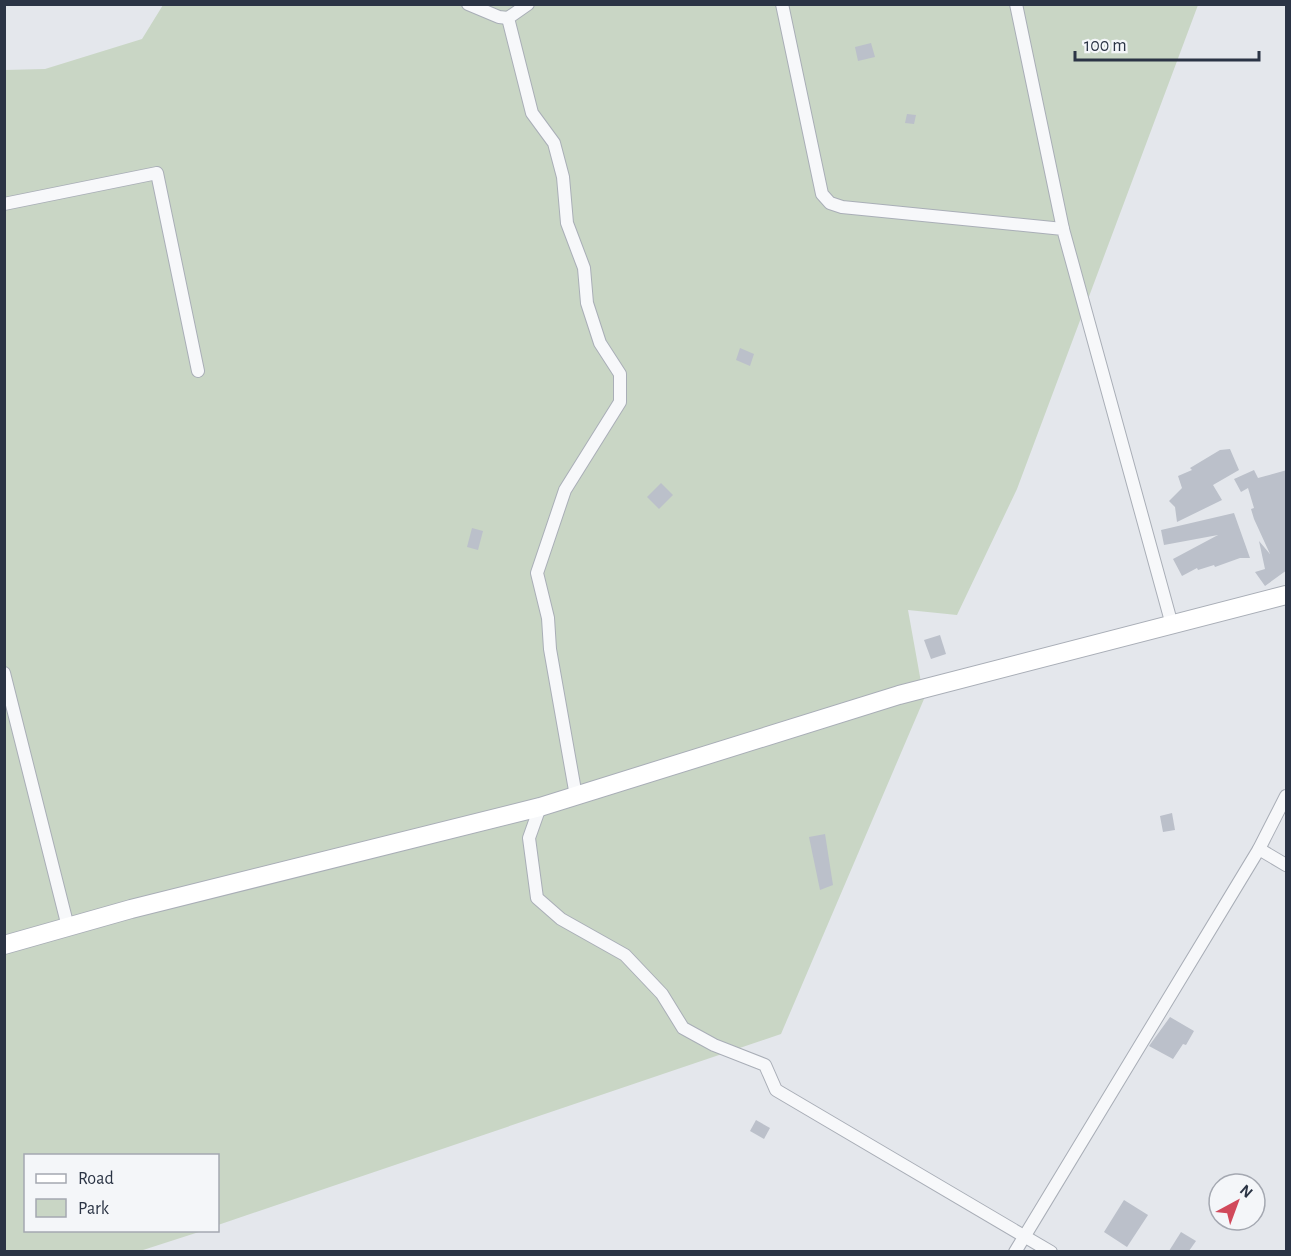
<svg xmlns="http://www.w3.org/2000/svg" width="1291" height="1256" viewBox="0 0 1291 1256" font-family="'Alegreya Sans',sans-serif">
  <rect width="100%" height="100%" fill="#e4e7ec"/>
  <path fill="#c9d6c5" d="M163 5H1198L1017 489 957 615 908 610 924 699 781 1034 218 1225V1156H26V1230L202 1231 140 1251H5L4 70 45 69 142 39Z"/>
  <g fill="#bbc0ca">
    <path d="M871 43 875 57 858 61 855 47Z"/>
    <path d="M907 114 916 115 914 124 905 123Z"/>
    <path d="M740 348 754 354 750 366 736 360Z"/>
    <path d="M1230 449 1239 470 1213 485 1222 500 1177 522 1175 507 1169 501 1182 488 1178 476 1192 470 1190 468 1220 450Z"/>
    <path d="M1254 470 1258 478 1287 470V570L1265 586 1255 572 1265 569 1259 541 1270 554 1254 519 1251 509 1254 508 1248 488 1241 492 1234 479Z"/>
    <path d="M661 483 673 495 659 509 647 497Z"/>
    <path d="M1234 513 1250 558H1240L1215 567 1214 565 1198 570 1197 568 1182 576 1173 559 1218 535 1164 545 1161 530Z"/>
    <path d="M472 528 483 531 478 550 467 547Z"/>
    <path d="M940 635 946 654 931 659 924 640Z"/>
    <path d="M1172 813 1175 830 1163 832 1160 816Z"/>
    <path d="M825 834 833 885 820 890 809 837Z"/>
    <path d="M1170 1017 1194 1031 1186 1045 1183 1044 1173 1059 1149 1046Z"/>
    <path d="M756 1120 770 1128 764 1139 750 1131Z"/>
    <path d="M1124 1200 1148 1215 1127 1247 1104 1232Z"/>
    <path d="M1181 1232 1196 1241 1189 1251H1169Z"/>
  </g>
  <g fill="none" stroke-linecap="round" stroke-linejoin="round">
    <defs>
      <g id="street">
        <path d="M468 4 499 17 508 18"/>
        <path d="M528 4 508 18 532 113 554 143 563 177 567 223 584 268 587 303 600 343 620 374V402L565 490 537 573 548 618 550 649 576 796"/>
        <path d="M782 4 822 194 830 203 842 207 1063 229 1172 625"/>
        <path d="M1016 4 1063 229"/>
        <path d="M4 204 157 173 198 371"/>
        <path d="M4 673 68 927"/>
        <path d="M540 807 529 838 537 898 561 919 625 955 662 994 683 1028 714 1045 765 1065 776 1090 1051 1252"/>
        <path d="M1259 849 1286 865"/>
        <path d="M1015 1252 1259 849 1286 796"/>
      </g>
      <path id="secondary" d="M4 945 131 909 540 807 899 695 1286 595"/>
    </defs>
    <use href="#street" stroke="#a9aeb7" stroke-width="14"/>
    <use href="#secondary" stroke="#a9aeb7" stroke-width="20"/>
    <use href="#street" stroke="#f7f8fa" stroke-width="12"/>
    <use href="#secondary" stroke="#fff" stroke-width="18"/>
  </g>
  <rect width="1291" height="1256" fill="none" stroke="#2b3445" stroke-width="12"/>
  <rect x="24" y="1154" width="195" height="78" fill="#f4f6f9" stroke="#a4a8b1" stroke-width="1.5"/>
  <rect x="36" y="1174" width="30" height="9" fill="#ffffff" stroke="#a4a8b1" stroke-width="1.5"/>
  <text x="78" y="1184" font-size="18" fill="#2b3445">Road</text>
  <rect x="36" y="1199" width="30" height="18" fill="#c9d6c5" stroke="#a4a8b1" stroke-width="1.5"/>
  <text x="78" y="1214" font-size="18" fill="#2b3445">Park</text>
  <g transform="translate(1237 1202) rotate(41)"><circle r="28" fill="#f4f6f9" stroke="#a4a8b1" stroke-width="1.5"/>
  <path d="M0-4.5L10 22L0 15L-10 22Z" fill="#d1495b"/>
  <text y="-9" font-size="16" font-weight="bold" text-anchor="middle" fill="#2b3445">N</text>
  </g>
  <path d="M1075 51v9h184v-9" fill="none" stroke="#2b3445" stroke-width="3"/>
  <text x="1084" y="51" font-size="18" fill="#2b3445" stroke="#f4f6f9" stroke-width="4.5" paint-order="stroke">100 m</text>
</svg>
